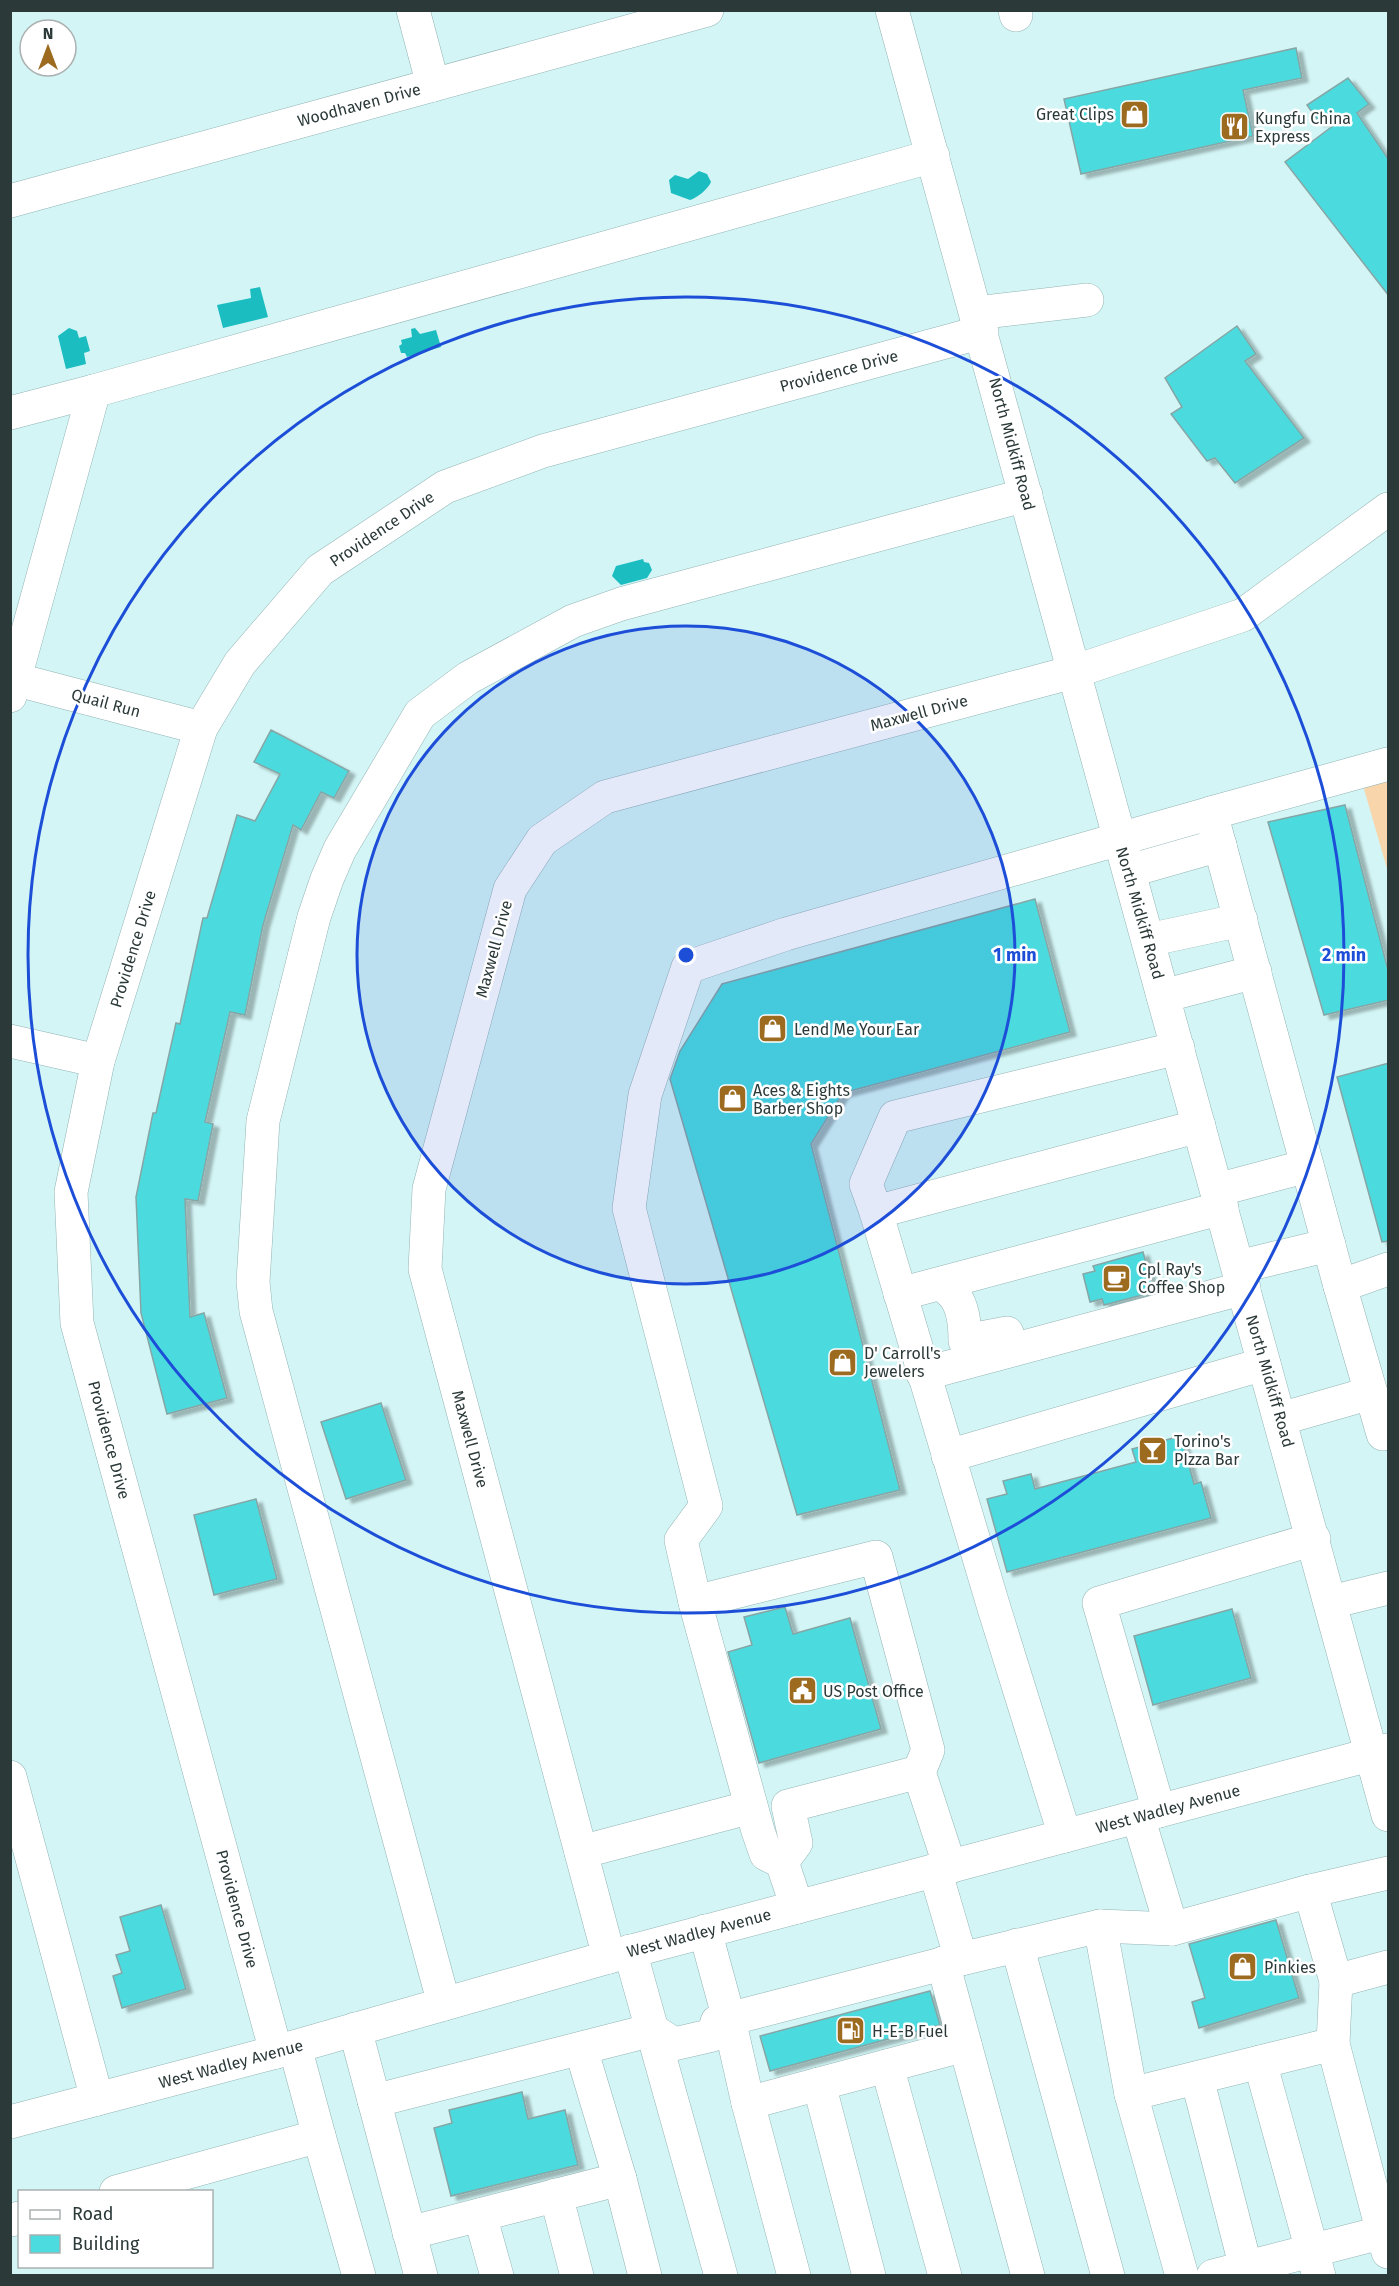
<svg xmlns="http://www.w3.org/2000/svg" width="1399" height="2286" viewBox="0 0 1399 2286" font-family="'Fira Sans',sans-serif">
  <defs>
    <filter id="shadow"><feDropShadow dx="6" dy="4" stdDeviation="1.5" flood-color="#0004"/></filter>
  </defs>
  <rect width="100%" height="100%" fill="#d3f5f5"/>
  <path fill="#f8d5aa" d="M1388 767V872L1360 775Z"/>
  <g fill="#1cbdc1">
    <path d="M699 171 707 174 711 182C708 189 697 198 690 200L671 193 669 180 675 175 688 179Z"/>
    <path d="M260 287 268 317 223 328 217 305 251 298 250 289Z"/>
    <path d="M69 328 77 331 79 338 86 336 90 351 84 353 86 364 66 369 58 336Z"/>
    <path d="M415 328 420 334 436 330 441 347 407 357 405 353H401L399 346 402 344 401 340 412 337 411 329Z"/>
    <path d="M643 559 644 562 649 563 652 570 647 578 621 585 612 576 616 566Z"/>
  </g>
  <g fill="#4cdbde" stroke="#86a6a6" stroke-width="1.5" filter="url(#shadow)">
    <path d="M1296 48 1302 78 1243 90 1253 136 1081 174 1064 99Z"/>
    <path d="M1348 78 1369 104 1357 113 1389 160V296L1285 162 1346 116 1319 122 1307 105Z"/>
    <path d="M1237 326 1256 354 1245 361 1304 438 1235 483 1215 458 1207 461 1171 414 1182 407 1165 378Z"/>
    <path d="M271 730 349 771 334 798 321 792 301 830 293 825 263 925 245 1015 230 1012 205 1122 213 1124 198 1201 185 1199 190 1317 204 1313 227 1398 167 1414 141 1313 136 1197 153 1113H156L176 1023 180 1024 203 918H207L237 815 255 821 280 774 254 762Z"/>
    <path d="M1345 805 1389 974V1000L1324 1015 1268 822Z"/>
    <path d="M1035 899 1070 1032 843 1093 811 1144 900 1490 797 1515 670 1079 680 1051 722 984Z"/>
    <path d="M1389 1063V1241L1382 1242 1337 1077Z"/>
    <path d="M1143 1252 1154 1292 1104 1305 1102 1299 1090 1302 1083 1274 1095 1271 1093 1266Z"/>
    <path d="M381 1403 406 1480 346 1499 321 1422Z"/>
    <path d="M1181 1436 1194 1484 1201 1482 1211 1518 1007 1572 987 1499 1007 1494 1003 1481 1031 1474 1035 1489 1136 1462 1132 1449Z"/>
    <path d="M256 1499 277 1579 214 1595 194 1515Z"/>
    <path d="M785 1607 793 1634 850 1618 881 1729 759 1763 728 1652 752 1645 744 1617Z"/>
    <path d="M1232 1609 1251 1678 1153 1705 1134 1636Z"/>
    <path d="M161 1905 186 1989 122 2008 113 1976 122 1973 116 1955 130 1951 120 1917Z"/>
    <path d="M1276 1920 1299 1998 1199 2028 1192 2002 1205 1998 1189 1944Z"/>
    <path d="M930 1991 940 2025 770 2071 760 2036Z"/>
    <path d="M522 2092 528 2119 565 2110 578 2165 451 2196 434 2128 452 2123 449 2110Z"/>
  </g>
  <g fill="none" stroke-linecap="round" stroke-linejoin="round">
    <defs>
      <g id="minor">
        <path d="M413 10 433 85"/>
        <path d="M1015 10 1016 15"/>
        <path d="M10 201 707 10"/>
        <path d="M976 313 1087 300"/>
        <path d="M10 413 94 391"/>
        <path d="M10 678 201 728"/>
        <path d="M10 696 94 391 933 156"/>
        <path d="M1211 813 1388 764"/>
        <path d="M1129 871 1220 845"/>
        <path d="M1148 940 1241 920"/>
        <path d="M1163 996 1255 972"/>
        <path d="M10 1041 98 1061"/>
        <path d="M1217 1190 1307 1166"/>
        <path d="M876 1212 1199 1126"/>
        <path d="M1238 1267 1329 1245"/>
        <path d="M1388 1269 1340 1286 1383 1434 1388 1432"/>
        <path d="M943 1283C946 1289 952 1292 956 1298 964 1310 965 1327 965 1341L1007 1333"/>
        <path d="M900 1294 1222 1208"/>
        <path d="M923 1374 1244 1288"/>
        <path d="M1280 1419 1371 1393"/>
        <path d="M948 1456 1264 1364"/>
        <path d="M695 1602 758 1831 766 1854 782 1862"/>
        <path d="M1331 1602 1388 1588"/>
        <path d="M10 1777 97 2099"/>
        <path d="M1159 1811 1099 1603 1314 1539"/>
        <path d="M1138 1817 1172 1929"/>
        <path d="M1065 1836 994 1608 876 1212 866 1184 895 1117 1178 1048"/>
        <path d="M581 1852 751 1807"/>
        <path d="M950 1867 919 1772 928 1750 876 1557 695 1602 681 1540 706 1506 629 1208 645 1095 688 967 786 934 1211 813 1340 1286"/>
        <path d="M935 1870 961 1959"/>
        <path d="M1310 1891 1336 1981 1388 1967"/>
        <path d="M797 1907 782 1862 796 1843 788 1806 919 1772"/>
        <path d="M1100 1926 1172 1929 1310 1891 1388 1873"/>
        <path d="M705 1931 729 2019 748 2103 965 2045"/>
        <path d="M1017 1945 1108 2276"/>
        <path d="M630 1951 721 2276"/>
        <path d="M609 1957 425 1269 429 1189 510 889 542 840 605 797 1073 672 1243 615 1388 509"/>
        <path d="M943 1963 1028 2276"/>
        <path d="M1336 1981 1333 2044 1388 2252"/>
        <path d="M444 2004 256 1311 253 1282 263 1121 314 917 327 879 340 849 420 714 468 678 573 621 621 604 1026 495"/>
        <path d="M355 2029 421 2276"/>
        <path d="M276 2052 77 1323 71 1192 98 1061 201 728 240 663 320 570 445 487 543 451 982 332"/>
        <path d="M1260 2062 1319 2276"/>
        <path d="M887 2066 945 2276"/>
        <path d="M1197 2078 1248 2276"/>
        <path d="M819 2084 869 2276"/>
        <path d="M1131 2094 1182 2276"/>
        <path d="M374 2101 652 2030 674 2044 713 2035 717 2022 961 1959 1100 1926 1131 2094 1333 2044"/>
        <path d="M748 2103 794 2276"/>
        <path d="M319 2136 359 2276"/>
        <path d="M620 2179 645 2276"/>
        <path d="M116 2192 319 2136 295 2047"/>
        <path d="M556 2195 577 2276"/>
        <path d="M480 2215 497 2276"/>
        <path d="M10 2220 20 2218"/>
        <path d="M409 2233 620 2179 581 2049"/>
        <path d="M1213 2276 1388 2231"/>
      </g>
      <g id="major">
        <path d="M892 10 1388 1815"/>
        <path d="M10 2122 276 2052 609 1957 1388 1750"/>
      </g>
    </defs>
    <use href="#minor" stroke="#94b4b5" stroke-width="34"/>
    <use href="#major" stroke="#94b4b5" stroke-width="34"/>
    <use href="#minor" stroke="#fff" stroke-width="33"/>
    <use href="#major" stroke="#fff" stroke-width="33"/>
  </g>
  <circle cx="686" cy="955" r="329" fill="#1d4ed8" fill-opacity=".12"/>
  <g fill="none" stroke="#1d4ed8" stroke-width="3">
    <circle cx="686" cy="955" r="329"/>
    <circle cx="686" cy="955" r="658"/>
  </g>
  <defs>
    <symbol id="shop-square" viewBox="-11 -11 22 22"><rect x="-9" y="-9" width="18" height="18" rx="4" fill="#9d6b20" stroke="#fff"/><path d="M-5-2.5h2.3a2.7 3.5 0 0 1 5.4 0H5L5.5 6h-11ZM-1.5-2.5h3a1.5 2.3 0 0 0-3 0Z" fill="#fff"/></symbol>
    <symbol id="restaurant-square" viewBox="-11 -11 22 22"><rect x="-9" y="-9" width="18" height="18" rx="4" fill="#9d6b20" stroke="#fff"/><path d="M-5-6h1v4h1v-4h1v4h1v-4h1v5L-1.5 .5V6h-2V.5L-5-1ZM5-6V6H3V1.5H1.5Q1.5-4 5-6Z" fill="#fff"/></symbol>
    <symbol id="cafe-square" viewBox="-11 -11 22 22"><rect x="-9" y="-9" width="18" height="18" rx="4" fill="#9d6b20" stroke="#fff"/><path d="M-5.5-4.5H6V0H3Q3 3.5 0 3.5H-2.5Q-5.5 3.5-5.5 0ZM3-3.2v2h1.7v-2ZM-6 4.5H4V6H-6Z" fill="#fff"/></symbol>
    <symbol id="bar-square" viewBox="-11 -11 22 22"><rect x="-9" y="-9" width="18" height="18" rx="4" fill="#9d6b20" stroke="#fff"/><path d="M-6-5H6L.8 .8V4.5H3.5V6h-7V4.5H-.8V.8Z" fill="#fff"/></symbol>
    <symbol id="civic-square" viewBox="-11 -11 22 22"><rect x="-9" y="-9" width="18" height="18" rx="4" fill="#9d6b20" stroke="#fff"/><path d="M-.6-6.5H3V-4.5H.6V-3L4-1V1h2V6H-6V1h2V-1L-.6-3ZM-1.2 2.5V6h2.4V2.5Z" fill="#fff"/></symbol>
    <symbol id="fuel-square" viewBox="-11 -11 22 22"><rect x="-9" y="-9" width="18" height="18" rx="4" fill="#9d6b20" stroke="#fff"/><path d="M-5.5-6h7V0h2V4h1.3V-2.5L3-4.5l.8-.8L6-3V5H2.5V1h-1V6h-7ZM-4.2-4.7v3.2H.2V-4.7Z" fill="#fff"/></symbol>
  </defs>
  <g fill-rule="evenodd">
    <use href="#shop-square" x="1118" y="98" width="33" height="33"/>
    <use href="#restaurant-square" x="1218" y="110" width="33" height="33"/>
    <use href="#shop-square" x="756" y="1012" width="33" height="33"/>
    <use href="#shop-square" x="716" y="1082" width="33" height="33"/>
    <use href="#cafe-square" x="1100" y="1262" width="33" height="33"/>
    <use href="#shop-square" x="826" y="1346" width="33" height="33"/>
    <use href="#bar-square" x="1136" y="1434" width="33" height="33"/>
    <use href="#civic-square" x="786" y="1674" width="33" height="33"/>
    <use href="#shop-square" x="1226" y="1950" width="33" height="33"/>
    <use href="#fuel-square" x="834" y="2014" width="33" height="33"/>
  </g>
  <g text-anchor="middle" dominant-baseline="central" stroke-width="5" stroke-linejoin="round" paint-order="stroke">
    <g font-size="16" fill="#2c3939" stroke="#fff">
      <text transform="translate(359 105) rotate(-15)">Woodhaven Drive</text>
      <text transform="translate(839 371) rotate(-15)">Providence Drive</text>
      <text transform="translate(1012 444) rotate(75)">North Midkiff Road</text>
      <text transform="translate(382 529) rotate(-34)">Providence Drive</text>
      <text transform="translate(106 703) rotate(15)">Quail Run</text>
      <text transform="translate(919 713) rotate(-15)">Maxwell Drive</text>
      <text transform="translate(1140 913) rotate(74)">North Midkiff Road</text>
      <text transform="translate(133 949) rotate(-73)">Providence Drive</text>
      <text transform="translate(494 949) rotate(-75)">Maxwell Drive</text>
      <text transform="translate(1270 1381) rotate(74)">North Midkiff Road</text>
      <text transform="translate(470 1439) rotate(75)">Maxwell Drive</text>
      <text transform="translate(109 1440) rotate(75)">Providence Drive</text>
      <text transform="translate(1168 1809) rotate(-15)">West Wadley Avenue</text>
      <text transform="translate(237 1909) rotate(75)">Providence Drive</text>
      <text transform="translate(699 1933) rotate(-15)">West Wadley Avenue</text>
      <text transform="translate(231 2064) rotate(-15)">West Wadley Avenue</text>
    </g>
    <g font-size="16" fill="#2c3939" stroke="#fff" text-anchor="start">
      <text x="1114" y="114" text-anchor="end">Great Clips</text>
      <text x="1255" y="118">Kungfu China<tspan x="1255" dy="18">Express</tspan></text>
      <text x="794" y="1029">Lend Me Your Ear</text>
      <text x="753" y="1090">Aces &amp; Eights<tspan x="753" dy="18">Barber Shop</tspan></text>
      <text x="1138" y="1269">Cpl Ray's<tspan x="1138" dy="18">Coffee Shop</tspan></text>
      <text x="864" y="1353">D' Carroll's<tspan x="864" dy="18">Jewelers</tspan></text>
      <text x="1174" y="1441">Torino's<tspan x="1174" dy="18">PIzza Bar</tspan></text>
      <text x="823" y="1691">US Post Office</text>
      <text x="1264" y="1967">Pinkies</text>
      <text x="872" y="2031">H-E-B Fuel</text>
    </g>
  </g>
  <circle cx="686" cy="955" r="9" fill="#1d4ed8" stroke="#fff" stroke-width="3"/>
  <g font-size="18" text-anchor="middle" font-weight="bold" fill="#1d4ed8" stroke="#fff" stroke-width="5" stroke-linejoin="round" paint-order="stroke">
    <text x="1015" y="961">1 min</text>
    <text x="1344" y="961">2 min</text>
  </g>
  <rect width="1399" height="2286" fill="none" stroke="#2c3939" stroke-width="24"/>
  <rect x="18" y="2190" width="195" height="78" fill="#ffffff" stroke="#abb0b0" stroke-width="1.5"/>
  <rect x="30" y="2210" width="30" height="9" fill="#ffffff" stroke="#abb0b0" stroke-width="1.5"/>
  <text x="72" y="2220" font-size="18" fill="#2c3939">Road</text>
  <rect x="30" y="2235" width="30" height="18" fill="#4cdbde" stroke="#abb0b0" stroke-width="1.5"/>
  <text x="72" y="2250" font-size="18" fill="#2c3939">Building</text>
  <g transform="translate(48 48)"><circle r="28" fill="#ffffff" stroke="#abb0b0" stroke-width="1.5"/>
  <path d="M0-4.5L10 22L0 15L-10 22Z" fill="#9d6b20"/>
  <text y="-9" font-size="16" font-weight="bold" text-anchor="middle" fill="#2c3939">N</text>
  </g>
</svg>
